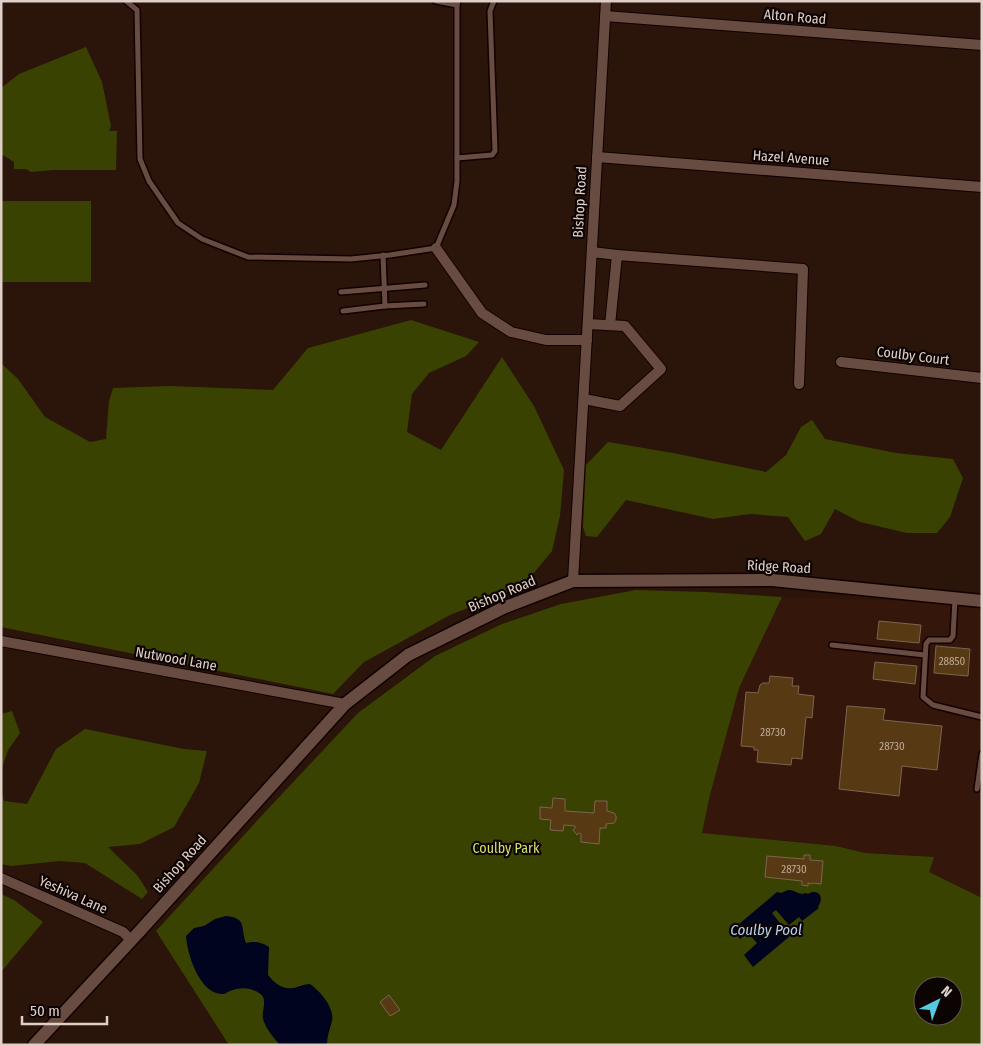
<svg xmlns="http://www.w3.org/2000/svg" width="983" height="1046" viewBox="0 0 983 1046" font-family="'Fira Sans Condensed',sans-serif">
  <rect width="100%" height="100%" fill="#2b140a"/>
  <path fill="#34160a" d="M782 597 945 602 982 606V898L928 872 933 857 865 853 836 846 702 833 710 795 739 688Z"/>
  <g fill="#3a4202" fill-rule="evenodd">
    <path d="M86 47 102 82 111 126 109 131H117L116 170H53L31 172 26 169H14V162L1 154V88L19 74Z"/>
    <rect x="1" y="201" width="90" height="81"/>
    <path d="M411 320 479 342 466 356 429 373 412 394 407 432 441 450 502 357 534 406 564 470 560 516 552 551 523 586 450 615 364 662 333 694 1 627V363L18 379 45 417 90 442 106 439 109 401 113 388 169 386 273 390 308 348Z"/>
    <path d="M812 420 825 439 896 453 953 459 963 478 950 517 937 533H907L860 522 835 509 821 534 805 541 788 517 750 514 713 519 626 500 597 537 586 536 583 527 586 465 608 442 673 453 766 472 786 455 801 427Z"/>
    <path d="M636 590 706 592 782 597 739 688 710 795 702 833 836 846 865 853 934 857 929 872 982 898V1045H229L156 931 266 811 358 713 435 656 502 624 561 604ZM923 986H953V1016H923Z"/>
    <path d="M12 711 20 733 8 750 1 771V714Z"/>
    <path d="M85 729 184 749 207 751 199 783 174 827 140 844 108 847 137 875 148 892 142 899 85 863 60 861 11 866 1 864V788L4 801 27 804 56 749Z"/>
    <path d="M1 894 14 900 43 922 1 972Z"/>
  </g>
  <g fill="#00041e">
    <path d="M788 890C795 889 799 896 806 893L808 894C818 888 825 897 818 907L819 908 802 921 799 917 789 925 776 910 772 913 790 936 753 967 744 955 757 943 748 933 740 939 732 930 777 892 781 893Z"/>
    <path d="M226 916C248 918 240 928 246 943 255 941 261 942 269 947L268 975C274 983 283 990 293 988 299 987 304 984 310 984 320 991 335 1008 332 1021 330 1029 327 1036 327 1045H280C273 1037 266 1029 263 1019 261 1011 269 999 259 993 250 987 240 987 230 991 227 992 225 994 223 994 200 995 187 954 186 936L194 928 204 926 215 919Z"/>
  </g>
  <g fill="#573913" stroke="#7b6650">
    <path d="M879 621 921 625 919 643 877 639Z"/>
    <path d="M936 646 970 649 968 676 934 673Z"/>
    <path d="M875 662 917 666 915 684 873 679Z"/>
    <path d="M770 676 793 678 792 686H799L798 694 814 696 812 718 806 717 802 759 792 758 791 765 757 762 758 750H754V747L741 746 746 692 758 693 760 685 763 683H769Z"/>
    <path d="M847 706 885 709 883 720 942 726 937 770 902 766 899 796 839 789Z"/>
    <path d="M553 798 565 799V811L594 813 595 801H607V811L614 813 616 816V820L614 823 606 824V828H600L599 844 581 842V834L579 833 577 835 573 830 575 828V826L564 825 563 831 550 830 551 820 540 819V807L552 808Z"/>
    <path d="M804 855H810V860L823 861 821 884 813 883 812 884 808 883V886L802 885V881L765 877 767 856 804 859Z"/>
    <path d="M389 995 400 1010 390 1016 380 1002Z"/>
  </g>
  <g fill="none" stroke-linecap="round" stroke-linejoin="round">
    <defs>
      <g id="service">
        <path d="M126 1 137 10 140 159 149 181 178 223 202 239 248 257 351 259 390 255 436 248 454 205 457 181V5L458 1"/>
        <path d="M436 1 457 5"/>
        <path d="M457 158 492 155 495 151 490 11 494 1"/>
        <path d="M341 292 425 285"/>
        <path d="M385 306 424 304"/>
        <path d="M343 311 385 306 383 255"/>
        <path d="M955 599 953 636 950 640H929L926 644 923 697 933 705 982 717"/>
        <path d="M832 645 925 655"/>
        <path d="M977 789 982 754"/>
      </g>
      <g id="minor">
        <path d="M605 16 982 45"/>
        <path d="M597 157 982 187"/>
        <path d="M436 248 482 313 511 332 546 340H587"/>
        <path d="M592 252 617 255"/>
        <path d="M610 325 617 255 803 269 799 384"/>
        <path d="M841 362 982 378"/>
        <path d="M584 399 620 406 661 369 625 326 588 324"/>
        <path d="M573 581 606 1"/>
        <path d="M1 641 345 704"/>
        <path d="M1 878 123 932 131 940"/>
      </g>
      <path id="secondary" d="M34 1045 139 932 345 704 408 655 503 608 573 581 772 580 982 601"/>
    </defs>
    <use href="#service" stroke="#120100" stroke-width="8"/>
    <use href="#minor" stroke="#120100" stroke-width="12"/>
    <use href="#secondary" stroke="#120100" stroke-width="15"/>
    <use href="#service" stroke="#684c41" stroke-width="5"/>
    <use href="#minor" stroke="#684c41" stroke-width="10"/>
    <use href="#secondary" stroke="#684c41" stroke-width="12"/>
  </g>
  <g text-anchor="middle" dominant-baseline="central" stroke-width="4.5" stroke-linejoin="round" paint-order="stroke">
    <g font-size="11" fill="#beaa9b">
      <text x="952" y="661">28850</text>
      <text x="773" y="732">28730</text>
      <text x="892" y="746">28730</text>
      <text x="794" y="869">28730</text>
    </g>
    <g font-size="14" fill="#e0cfc8" stroke="#0c0402">
      <text transform="translate(795 17) rotate(5)">Alton Road</text>
      <text transform="translate(791 158) rotate(4)">Hazel Avenue</text>
      <text transform="translate(580 202) rotate(-87)">Bishop Road</text>
      <text transform="translate(913 356) rotate(7)">Coulby Court</text>
      <text transform="translate(779 567) rotate(3)">Ridge Road</text>
      <text transform="translate(502 594) rotate(-23)">Bishop Road</text>
      <text transform="translate(176 659) rotate(10)">Nutwood Lane</text>
      <text transform="translate(180 864) rotate(-48)">Bishop Road</text>
      <text transform="translate(73 895) rotate(24)">Yeshiva Lane</text>
    </g>
    <g font-size="14" fill="#cfe16e" stroke="#0c0402">
      <text x="506" y="848">Coulby Park</text>
    </g>
    <g font-size="15" font-style="italic" fill="#b4d1f3" stroke="#0c0402">
      <text x="766" y="930">Coulby Pool</text>
    </g>
  </g>
  <rect width="983" height="1046" fill="none" stroke="#e0cfc8" stroke-width="5"/>
  <g transform="translate(938 1001) rotate(42)"><circle r="24" fill="#0c0402" stroke="#615551"/>
  <path d="M0-4L9 19L0 12L-9 19Z" fill="#55cae0"/>
  <text y="-8" font-size="14" font-weight="bold" text-anchor="middle" fill="#e0cfc8">N</text>
  </g>
  <path d="M22 1016v8h85v-8" fill="none" stroke="#e0cfc8" stroke-width="2.5"/>
  <text x="30" y="1016" font-size="15" fill="#e0cfc8" stroke="#0c0402" stroke-width="4" paint-order="stroke">50 m</text>
</svg>
